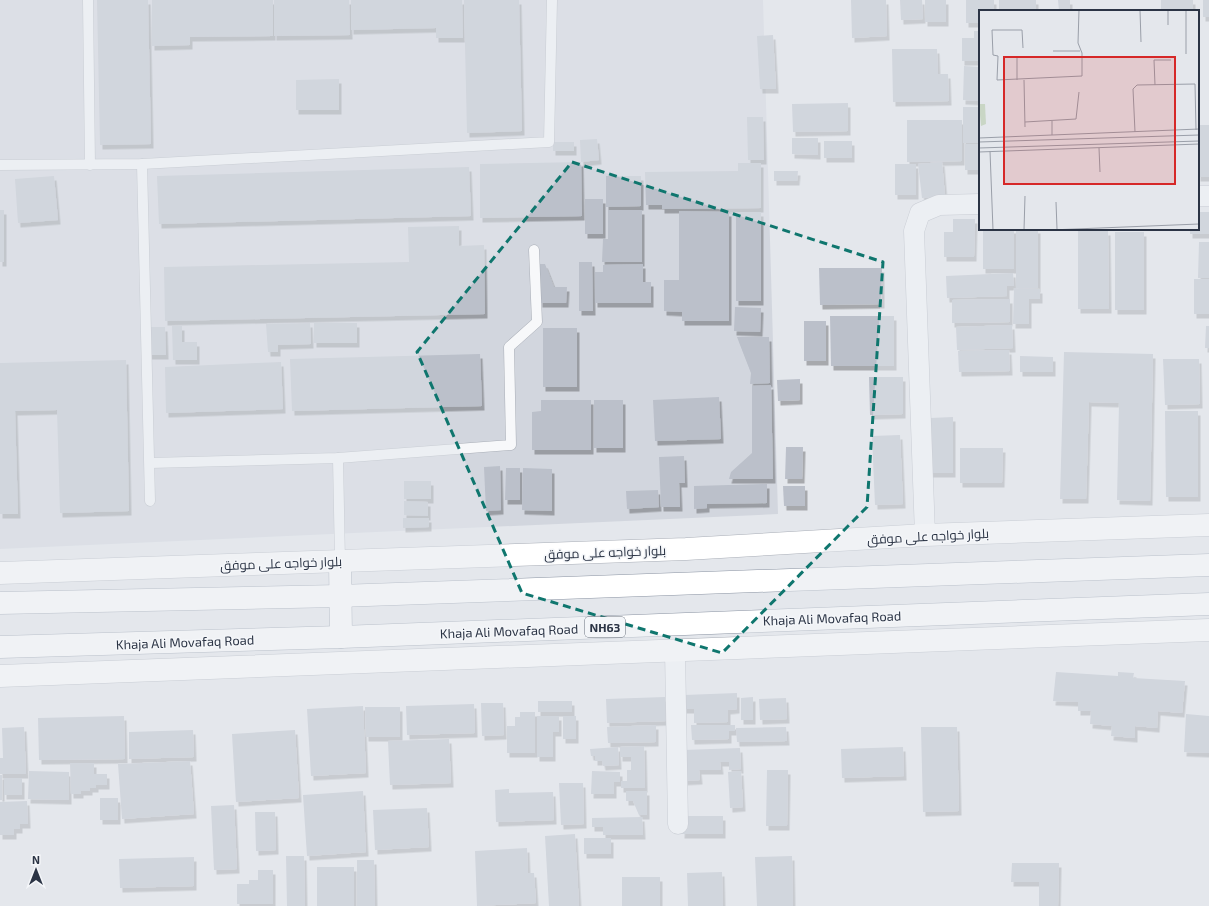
<svg xmlns="http://www.w3.org/2000/svg" width="1209" height="906" viewBox="0 0 1209 906" font-family="'Exo 2',Cairo,sans-serif">
  <defs>
    <filter id="shadow"><feDropShadow dx="2.5" dy="4.5" stdDeviation="0" flood-color="#0004"/></filter>
  </defs>
  <rect width="100%" height="100%" fill="#e4e7ec"/>
  <path fill="#d2d6de" d="M0 0H763L778 514 0 549Z"/>
  <g fill="#bbc0ca" filter="url(#shadow)">
    <path d="M97 0H148L151 144 100 145Z"/>
    <path d="M152 0H273V36L190 37V45L152 46Z"/>
    <path d="M274 0H349L350 35 274 36Z"/>
    <path d="M351 0H462L463 38H436V28L351 30Z"/>
    <path d="M464 0H519L522 131 467 133Z"/>
    <path d="M851 0H886L887 36 852 38Z"/>
    <path d="M900 0H922L923 19 901 20Z"/>
    <rect x="925" y="0" width="21" height="22"/>
    <path d="M966 0H994V9L980 11V23H966Z"/>
    <rect x="999" y="0" width="37" height="11"/>
    <path d="M1058 0H1070V11H1059Z"/>
    <rect x="1161" y="0" width="32" height="11"/>
    <rect x="1203" y="0" width="6" height="17"/>
    <path d="M974 31H980V61H962V38H974Z"/>
    <path d="M773 35 776 89H760L757 36Z"/>
    <path d="M892 49H937L938 74H948L949 101 893 102Z"/>
    <path d="M964 66 980 67V101L963 100Z"/>
    <path d="M339 79V110H296V80Z"/>
    <path d="M848 103V131L793 132 792 104Z"/>
    <rect x="963" y="107" width="17" height="36"/>
    <path d="M747 117H763L764 160H748Z"/>
    <path d="M907 120H962V161L907 162Z"/>
    <rect x="1198" y="125" width="11" height="52"/>
    <path d="M792 138H818V155L792 154Z"/>
    <path d="M597 139 599 160 581 162 580 140Z"/>
    <rect x="824" y="141" width="28" height="17"/>
    <rect x="553" y="142" width="21" height="9"/>
    <rect x="965" y="144" width="15" height="26"/>
    <path d="M581 162 582 216 480 218V164Z"/>
    <path d="M942 162 945 196 922 198 918 164Z"/>
    <path d="M738 163H761V208L662 209V205H646L645 172 738 171Z"/>
    <rect x="895" y="164" width="21" height="31"/>
    <path d="M469 167 471 216 159 224 157 176Z"/>
    <path d="M774 171H798L797 181H774Z"/>
    <path d="M54 176 58 220 18 223 15 179Z"/>
    <path d="M606 176H641V206L606 207Z"/>
    <rect x="585" y="199" width="18" height="35"/>
    <rect x="0" y="210" width="4" height="52"/>
    <path d="M608 210H642V262H602L603 239H608Z"/>
    <path d="M679 211 729 212V321H682V312L664 311V280H679Z"/>
    <rect x="736" y="212" width="25" height="89"/>
    <path d="M1198 212H1209V234H1190V229H1198Z"/>
    <path d="M953 219H975L974 257H944V232H953Z"/>
    <path d="M459 226V246L484 245 485 314 165 321 164 267 409 262 408 227Z"/>
    <rect x="983" y="229" width="31" height="40"/>
    <rect x="1016" y="229" width="22" height="59"/>
    <path d="M1078 231H1108L1109 309H1078Z"/>
    <rect x="1115" y="232" width="29" height="78"/>
    <path d="M1199 242H1209V278H1198Z"/>
    <path d="M579 262H592L593 311H579Z"/>
    <path d="M540 264H545L554 287H567L566 303H540Z"/>
    <path d="M643 264V282H651V303H595V272H603V265Z"/>
    <path d="M819 268H882V304L820 305Z"/>
    <path d="M1013 273 1014 286H1007V296L947 298 946 276Z"/>
    <rect x="1194" y="279" width="15" height="35"/>
    <path d="M1014 288 1040 289V299H1029V324H1013Z"/>
    <path d="M1010 299V322L952 323V300Z"/>
    <path d="M735 307 761 308 760 332 734 331Z"/>
    <path d="M830 316H894V366H831Z"/>
    <rect x="804" y="321" width="22" height="40"/>
    <path d="M310 323 311 344 278 345V352H268L266 324Z"/>
    <rect x="314" y="323" width="43" height="20"/>
    <path d="M1012 325 1013 348 957 350 956 327Z"/>
    <path d="M172 326H182V342H197V360H173Z"/>
    <path d="M1206 326H1209V348H1205Z"/>
    <path d="M148 327H165L166 355H149Z"/>
    <rect x="543" y="328" width="34" height="59"/>
    <path d="M737 337H769L770 383 750 384 751 373Z"/>
    <path d="M1009 350 1010 371 959 372 958 351Z"/>
    <path d="M1064 352 1153 354 1150 501 1117 500 1119 403 1089 402 1086 499H1060Z"/>
    <path d="M480 354 482 406 292 411 290 359Z"/>
    <path d="M1020 356 1053 357V372H1020Z"/>
    <path d="M1163 359H1199L1200 404 1165 405Z"/>
    <path d="M126 360 129 511 60 513 57 410 15 411 18 514H0V363Z"/>
    <path d="M281 362 283 409 166 413 165 367Z"/>
    <path d="M869 377H903V414L870 415Z"/>
    <path d="M800 379V400L778 401 777 380Z"/>
    <path d="M771 385 773 479H729L731 472 752 453V386Z"/>
    <path d="M719 397 721 439 655 441 653 400Z"/>
    <path d="M541 400H591V450H532V412L541 411Z"/>
    <rect x="594" y="400" width="29" height="48"/>
    <path d="M1165 411H1198V497H1166Z"/>
    <path d="M953 417V473H930V418Z"/>
    <path d="M900 435 903 504 875 505 872 436Z"/>
    <path d="M786 447H803L802 479H785Z"/>
    <path d="M960 448H1003L1002 483H960Z"/>
    <path d="M684 456 685 483H679L680 507H661L659 457Z"/>
    <path d="M500 466 501 510 486 511 484 467Z"/>
    <path d="M506 468H520V500H505Z"/>
    <path d="M523 468 552 469V511L522 510Z"/>
    <rect x="404" y="481" width="27" height="18"/>
    <path d="M767 484V503L707 504V508L694 509V486Z"/>
    <path d="M783 486H805V506H784Z"/>
    <path d="M658 490 659 507 627 509 626 491Z"/>
    <path d="M404 501 428 502V516L404 515Z"/>
    <path d="M403 518H429V527L403 528Z"/>
    <path d="M1056 672 1118 676V672L1134 673 1133 678 1185 681 1182 713 1158 711 1157 728 1135 726V738L1111 736 1112 726 1090 724 1091 711H1078V702L1053 701Z"/>
    <path d="M737 693V709L728 710V722L694 723V709H684V695Z"/>
    <path d="M665 697 666 721 607 723 606 699Z"/>
    <path d="M753 697V720H741V698Z"/>
    <path d="M786 698 787 719 760 720 759 699Z"/>
    <rect x="538" y="701" width="34" height="11"/>
    <path d="M481 703H503L504 735 482 736Z"/>
    <path d="M474 704 475 733 407 735 406 706Z"/>
    <path d="M363 706 366 773 311 776 307 709Z"/>
    <path d="M365 707H400V737H366Z"/>
    <path d="M520 712H535V753H507V726H515V717H520Z"/>
    <path d="M1186 714 1209 716V753L1184 752Z"/>
    <path d="M124 716 125 759 39 760 38 718Z"/>
    <path d="M537 716H559V732H553V757H537Z"/>
    <rect x="563" y="716" width="13" height="23"/>
    <path d="M656 725V742L608 743 607 727Z"/>
    <path d="M691 725H735V731H729V739L692 740Z"/>
    <path d="M24 727 26 774H0V758H3L2 728Z"/>
    <path d="M786 727 787 741 737 742 736 728Z"/>
    <path d="M921 727H957L959 811 923 812Z"/>
    <path d="M193 730 194 757 129 759V732Z"/>
    <path d="M295 730 299 798 236 802 232 734Z"/>
    <path d="M449 739 451 783 390 785 388 741Z"/>
    <path d="M644 746 645 788H621V781H627V770H631V757H620V747Z"/>
    <path d="M618 747 619 765 603 766 602 761H595V756H591L590 749Z"/>
    <path d="M903 747 904 776 842 778 841 749Z"/>
    <path d="M740 748 741 769 729 770V762H720L721 770H699L700 780 680 781 683 750Z"/>
    <path d="M190 761 194 814 122 819 118 764Z"/>
    <path d="M70 763H94V774H107V785H96V788H90V791H81V794H71Z"/>
    <path d="M767 770H788L787 826H766Z"/>
    <path d="M29 771 69 772V800L28 799Z"/>
    <path d="M592 771 620 772V782H614V794H591Z"/>
    <path d="M741 771 743 807 730 808 728 772Z"/>
    <rect x="0" y="775" width="2" height="25"/>
    <rect x="4" y="778" width="18" height="17"/>
    <path d="M559 783H583L584 824 561 825Z"/>
    <path d="M509 789V793L553 792 554 820 496 822 495 790Z"/>
    <path d="M363 791 366 852 307 856 303 795Z"/>
    <path d="M626 791H647V815H639L633 801H626Z"/>
    <rect x="100" y="798" width="18" height="22"/>
    <path d="M27 801 28 824H20V829H14V835H0V802Z"/>
    <path d="M234 805 237 869 214 870 211 806Z"/>
    <path d="M427 808 429 847 375 850 373 810Z"/>
    <path d="M255 812H275L276 850 256 851Z"/>
    <path d="M683 816H723V834H682Z"/>
    <path d="M642 817 643 835H603V827H592V818Z"/>
    <path d="M575 834 579 906H549L545 836Z"/>
    <rect x="584" y="838" width="27" height="16"/>
    <path d="M527 848 528 873H534L536 903 477 906 475 851Z"/>
    <path d="M286 856H304L305 906H287Z"/>
    <path d="M792 856 793 906H757L755 857Z"/>
    <path d="M194 857V886L120 888 119 859Z"/>
    <path d="M357 860H374L375 906H357Z"/>
    <path d="M1012 863H1059L1058 906H1039V882H1011Z"/>
    <rect x="317" y="867" width="37" height="39"/>
    <path d="M258 870H273V904H237V884H249V880H258Z"/>
    <path d="M722 872 723 906H688L687 873Z"/>
    <rect x="622" y="877" width="38" height="29"/>
  </g>
  <g fill="none" stroke-linecap="round" stroke-linejoin="round">
    <defs>
      <g id="lane">
        <path d="M88 0 90 165"/>
        <path d="M142 164 150 501"/>
        <path d="M0 165 142 164 549 142 552 0"/>
        <path d="M338 458 340 561"/>
        <path d="M150 463 338 458 511 445 509 347 537 322 534 250"/>
      </g>
      <g id="street">
        <path d="M1198 196H1209"/>
        <path d="M925 535 914 231 920 213 939 205 980 204"/>
        <path d="M675 650 678 824"/>
      </g>
      <g id="secondary">
        <path d="M0 573 686 549 925 535 1209 525"/>
        <path d="M0 676 1209 630"/>
      </g>
      <g id="highway">
        <path d="M340 561 341 637"/>
        <path d="M0 603 339 596 1209 565"/>
        <path d="M0 647 341 637 1209 604"/>
      </g>
    </defs>
    <use href="#lane" stroke="#a9aeb7" stroke-width="11"/>
    <use href="#street" stroke="#a9aeb7" stroke-width="21"/>
    <use href="#secondary" stroke="#a9aeb7" stroke-width="23"/>
    <use href="#highway" stroke="#8b94a3" stroke-width="23"/>
    <use href="#lane" stroke="#f7f8fa" stroke-width="10"/>
    <use href="#street" stroke="#f7f8fa" stroke-width="20"/>
    <use href="#secondary" stroke="#fff" stroke-width="22"/>
    <use href="#highway" stroke="#fff" stroke-width="22"/>
  </g>
  <path d="M0 0H1209V906H0ZM572 162 883 262 867 507 722 653 522 593 417 352Z" fill="#e4e7ec" fill-opacity=".55" fill-rule="evenodd"/>
  <path fill="none" stroke="#0f766e" stroke-width="3" stroke-dasharray="8 5" stroke-linejoin="round" d="M572 162 883 262 867 507 722 653 522 593 417 352Z"/>
  <g text-anchor="middle" dominant-baseline="central" stroke-width="3" stroke-linejoin="round" paint-order="stroke">
    <rect fill="#f4f6f9" stroke="#676e7b" stroke-width="1" x="585" y="617" width="40" height="20" rx="3"/>
    <g font-size="12" font-weight="bold" fill="#2b3445">
      <text x="605" y="627">NH63</text>
    </g>
    <g font-size="13" fill="#2b3445" stroke="#f4f6f9">
      <text transform="translate(928 536) rotate(-3)">بلوار خواجه علی موفق</text>
      <text transform="translate(605 552) rotate(-2)">بلوار خواجه علی موفق</text>
      <text transform="translate(281 563) rotate(-2)">بلوار خواجه علی موفق</text>
      <text transform="translate(832 618) rotate(-2)">Khaja Ali Movafaq Road</text>
      <text transform="translate(509 631) rotate(-2)">Khaja Ali Movafaq Road</text>
      <text transform="translate(185 642) rotate(-2)">Khaja Ali Movafaq Road</text>
    </g>
  </g>
  <g transform="translate(979 10)">
    <rect width="220" height="220" fill="#e4e7ec"/>
    <path d="M0 94H6L7 114 2 116Z" fill="#c9d6c5"/>
    <path fill="none" stroke="#9a9fa9" stroke-width="1" d="M161 0 162 32M207 0V44M189 15V0M44 38 43 20H13L14 45 19 46 18 70 103 66V43L99 33 100 0M74 41H101M38 46V70M45 70 46 117M176 75 175 50H192M73 111V125M46 112 97 109 100 82M156 122 154 79 158 75 216 74 217 120M0 128 220 119M0 132 220 125M0 138 220 131M120 138 121 162M11 141 14 220M0 142 220 134M77 192 78 219M45 220 46 186M71 220 220 214"/>
    <path fill="#d62828" fill-opacity="0.15" stroke="#d62828" stroke-width="2" d="M25 47H196V174H25Z"/>
    <rect width="220" height="220" fill="none" stroke="#2b3445" stroke-width="2"/>
  </g>
  <g transform="translate(36 870)" stroke="#f4f6f9" stroke-width="3" paint-order="stroke">
  <path d="M0-3L7 15L0 10L-7 15Z" fill="#2b3445"/>
  <text y="-6" font-size="11" font-weight="bold" text-anchor="middle" fill="#2b3445">N</text>
  </g>
</svg>
